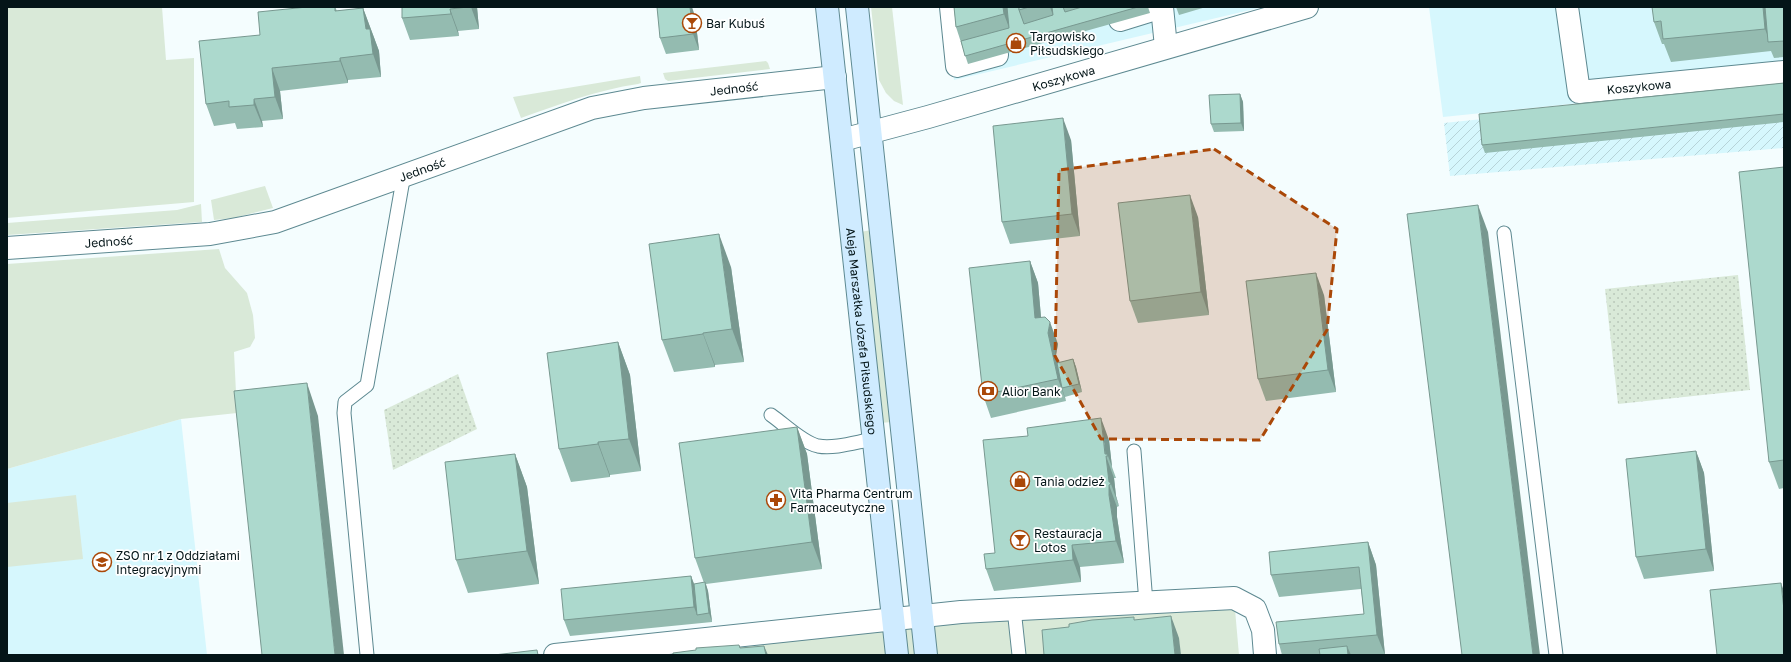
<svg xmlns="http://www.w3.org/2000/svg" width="1791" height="662" viewBox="0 0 1791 662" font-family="'Golos Text',sans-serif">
  <defs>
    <pattern id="industrial-furrows" width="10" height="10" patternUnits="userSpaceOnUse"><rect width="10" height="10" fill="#d6f7fd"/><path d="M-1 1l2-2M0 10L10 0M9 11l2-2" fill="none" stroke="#b6d3d8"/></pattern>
    <pattern id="park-dots" width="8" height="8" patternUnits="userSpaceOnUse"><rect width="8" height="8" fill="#d9e9d8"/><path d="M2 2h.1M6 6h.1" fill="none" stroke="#b9c7b9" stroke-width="1.8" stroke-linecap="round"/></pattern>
  </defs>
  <rect width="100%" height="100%" fill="#f4fdfe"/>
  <g fill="#d6f7fd">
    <path d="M947 7H1263L954 80Z"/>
    <path d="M1429 7H1784V82L1443 117Z"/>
    <path d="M181 419 207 655H7V469Z"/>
  </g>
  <path fill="url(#industrial-furrows)" d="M1784 88V148L1450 176 1444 123Z"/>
  <g fill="#d9e9d8">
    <path d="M7 7H162L166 60 194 58V202L7 218Z"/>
    <path d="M871 7H892L903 105 894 101 886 93 879 80Z"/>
    <path d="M766 61 768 63 770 69 668 81 665 79 663 73Z"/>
    <path d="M640 76 641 83 638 84C597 90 560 104 521 118L513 97Z"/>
    <path d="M265 186 273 208 234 218 214 220 211 200Z"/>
    <path d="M201 204 202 222 7 235V223L177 210Z"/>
    <path d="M872 230 892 422 880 423 860 232Z"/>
    <path d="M219 249 225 268 247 293 253 315 255 338 250 347 234 352 237 413 181 419 7 469V264Z"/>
    <path d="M76 495 83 559 7 567V503Z"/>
    <path d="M1234 598 1239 655H625L837 625Z"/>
  </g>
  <g fill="url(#park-dots)">
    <path d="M1738 275 1750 390 1618 404 1605 289Z"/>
    <path d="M458 374 477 429 393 470 384 410Z"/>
  </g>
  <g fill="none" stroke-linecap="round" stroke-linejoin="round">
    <defs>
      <g id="lane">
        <path d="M1504 233 1556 655"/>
        <path d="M771 415C784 424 803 443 818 446 835 449 856 442 874 439"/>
        <path d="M1134 451 1146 603"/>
        <path d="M1014 609 1019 655"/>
        <path d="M367 655 344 413 345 402 367 385 404 174"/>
      </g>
      <g id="street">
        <path d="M951 7 957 66 997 55"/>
        <path d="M1162 7 1166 47"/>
        <path id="s1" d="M1567 7 1579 92 1784 72"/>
        <path d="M1120 20 1162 7"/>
        <path id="s2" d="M842 140 928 117 1307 7"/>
        <path id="s3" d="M7 248 210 234 275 222 592 108 644 98 835 77"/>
        <path d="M555 655 961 612 1234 598 1255 609 1263 630 1265 655"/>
      </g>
      <g id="secondary">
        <path id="s4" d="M827 7 897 655"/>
        <path d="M857 7 926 655"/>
      </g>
    </defs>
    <use href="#lane" stroke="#5d8991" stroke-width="15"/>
    <use href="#street" stroke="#5d8991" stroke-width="24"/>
    <use href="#secondary" stroke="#5d8991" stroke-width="24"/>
    <use href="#lane" stroke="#fff" stroke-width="13"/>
    <use href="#street" stroke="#fff" stroke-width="22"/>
    <use href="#secondary" stroke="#cfebff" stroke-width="22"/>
  </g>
  <g fill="#94bbb0">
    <path d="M335 7 337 11 363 8 379 51 381 77 348 80V83L280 91 283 119 262 121 263 127 237 129 235 123 214 126 206 104 260 35Z"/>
    <path d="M402 7H477L479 29 458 31 459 36 410 40 402 18Z"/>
    <path d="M954 7H1148L1150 13 968 64 956 27Z"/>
    <path d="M1176 7H1206L1179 15Z"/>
    <path d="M1784 7V57L1774 58 1771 51 1671 62 1664 44H1662L1654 22Z"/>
    <path d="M695 16 699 50 666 54 660 38Z"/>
    <path d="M1784 83V122L1485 153 1482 145Z"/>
    <path d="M1240 94 1243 102 1244 131 1214 132 1211 124Z"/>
    <path d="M1071 140 1080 236 1010 244 1002 222Z"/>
    <path d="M1784 167V488L1779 489 1769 462Z"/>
    <path d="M1198 217 1209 315 1138 323 1130 301Z"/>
    <path d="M1030 261 1038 283 1041 317 1058 344 1056 355 1058 363 1073 359 1076 367 1082 392 1065 397 1066 401 991 418 983 395Z"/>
    <path d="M731 267 744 362 715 365V367L674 372 662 340Z"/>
    <path d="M1324 295 1336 392 1266 401 1258 379Z"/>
    <path d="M618 342 630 375 641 471 610 475V477L571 482 559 449Z"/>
    <path d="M797 427 807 454 822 569 706 584 708 591 712 622 570 636 564 620 691 576 694 584 704 583 695 558Z"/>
    <path d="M1109 440 1112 467 1116 478H1114L1116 496 1119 506 1117 507V517L1124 563 1080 567 1081 582 994 591 986 569 995 553Z"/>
    <path d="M1696 451 1704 473 1714 571 1644 579 1636 557Z"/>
    <path d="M515 454 527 487 539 584 468 593 456 560Z"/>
    <path d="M1368 542 1376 565 1385 655H1282L1279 644 1364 614 1361 589 1279 597 1271 575Z"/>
  </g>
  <g fill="#789890">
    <path d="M471 7H477L479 29Z"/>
    <path d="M690 7H692L695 16 699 50 693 34Z"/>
    <path d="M1003 7H1009L1012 36 1004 14Z"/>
    <path d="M1050 7H1054L1056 24Z"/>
    <path d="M1763 7H1769L1770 42 1765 29Z"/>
    <path d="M363 8 379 51 381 77 373 54 366 29Z"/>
    <path d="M450 9 458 31 459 36 451 14Z"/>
    <path d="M340 58 348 80V83L340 61Z"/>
    <path d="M272 68 280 91 283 119 275 97Z"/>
    <path d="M1240 94 1243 102 1244 131 1241 123Z"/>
    <path d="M254 99 262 121 263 127 254 105Z"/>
    <path d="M1063 118 1071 140 1080 236 1072 214Z"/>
    <path d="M1190 195 1198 217 1209 315 1201 292Z"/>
    <path d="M1478 205 1488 232 1540 655H1533Z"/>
    <path d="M719 234 731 267 744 362 732 329Z"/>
    <path d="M1030 261 1038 283 1043 340 1035 318Z"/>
    <path d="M1316 273 1324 295 1336 392 1328 370Z"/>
    <path d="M1050 322 1058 344 1056 355 1063 388H1062L1066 401 1058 379 1048 333Z"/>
    <path d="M703 333 715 365V367L703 334Z"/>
    <path d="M618 342 630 375 641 471 629 439Z"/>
    <path d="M1073 359 1076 367 1082 392 1079 384Z"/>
    <path d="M307 383 318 416 344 655H335Z"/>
    <path d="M1101 418 1109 440 1112 467 1116 478 1108 456H1106L1114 478 1116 496 1119 506 1111 484 1109 482Z"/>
    <path d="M797 427 807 454 822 569 812 542Z"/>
    <path d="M598 442 610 475V477L598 444Z"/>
    <path d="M1696 451 1704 473 1714 571 1706 549Z"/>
    <path d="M515 454 527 487 539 584 527 551Z"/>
    <path d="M1109 485 1117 507V517L1124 563 1116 541 1109 495Z"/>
    <path d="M1368 542 1376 565 1385 655 1377 635Z"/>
    <path d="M1072 545 1080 567 1081 582 1073 560Z"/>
    <path d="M691 576 697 592V615L694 607Z"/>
    <path d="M705 582 708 591 712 622 709 613Z"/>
    <path d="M1781 583 1784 591V610Z"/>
    <path d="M1171 616 1179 638 1181 655H1175Z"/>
    <path d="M764 646 768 655H766Z"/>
    <path d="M1347 646 1351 655H1348Z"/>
  </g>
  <g fill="#acd9cd" stroke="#789890">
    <path d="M307 7H335V11L363 8 366 29H370L373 54 340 58V61L272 68 275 97 254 99V105L229 107V101L206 104 199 41 260 35 258 12Z"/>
    <path d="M402 7H468L450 9 451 14 402 18Z"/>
    <path d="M657 7H690L693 34 660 38Z"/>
    <path d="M954 7H1003L1004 14 956 27Z"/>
    <path d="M1007 7H1019V10L1024 24 1053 15 1052 7H1063L1065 12 1082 7H1138L965 56 961 41 1009 28Z"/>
    <path d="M1019 7H1029L1019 10Z"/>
    <path d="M1652 7H1763L1765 29 1663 39 1661 21 1654 22Z"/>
    <path d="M1765 7H1784V41L1768 42Z"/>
    <path d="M1784 83V114L1482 145 1479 114Z"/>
    <path d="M1240 94 1241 123 1211 124 1209 95Z"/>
    <path d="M1063 118 1072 214 1002 222 993 126Z"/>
    <path d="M1784 167V460L1769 462 1739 172Z"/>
    <path d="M1190 195 1201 292 1130 301 1118 203Z"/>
    <path d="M1478 205 1533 655H1462L1407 214Z"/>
    <path d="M719 234 732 329 703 333V334L662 340 649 244Z"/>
    <path d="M1030 261 1035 318 1045 317 1050 322 1048 333 1058 379 983 395 969 268Z"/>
    <path d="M1316 273 1328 370 1258 379 1246 281Z"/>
    <path d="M618 342 629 439 598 442V444L559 449 547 353Z"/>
    <path d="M1073 359 1079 384 1062 388 1057 363Z"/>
    <path d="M307 383 335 655H262L234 391Z"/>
    <path d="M1101 418 1105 454H1107L1108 456H1106L1109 482H1110L1111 484 1109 485V495L1116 541 1072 545 1073 560 986 569 984 554 995 553 983 440 1028 436 1027 428Z"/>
    <path d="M797 427 812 542 695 558 679 443Z"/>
    <path d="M1696 451 1706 549 1636 557 1626 459Z"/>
    <path d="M515 454 527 551 456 560 445 462Z"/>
    <path d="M1368 542 1377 635 1279 644 1276 622 1364 614 1359 567 1271 575 1269 552Z"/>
    <path d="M691 576 694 607 564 620 561 589Z"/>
    <path d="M705 582 709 613 697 615 694 584Z"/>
    <path d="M1781 583 1784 610V655H1717L1710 590Z"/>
    <path d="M1171 616 1175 655H1044L1042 630 1069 627V624L1092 620 1134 617V620Z"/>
    <path d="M739 645 740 648 764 646 766 655H671H673V653L696 650V648Z"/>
    <path d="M1347 646 1348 655H1320L1319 649Z"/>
    <path d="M537 650 538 655H494Z"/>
  </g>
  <path fill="#aa4808" fill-opacity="0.2" stroke="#aa4808" stroke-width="3" stroke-dasharray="8 5" stroke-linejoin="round" d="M1214 149 1337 229 1327 330 1260 440 1101 439 1055 356 1059 170Z"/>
  <defs>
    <symbol id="bar-ring" viewBox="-11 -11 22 22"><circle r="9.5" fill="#fff" stroke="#aa4808" stroke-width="1.5"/><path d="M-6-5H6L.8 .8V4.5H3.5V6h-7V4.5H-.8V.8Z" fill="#aa4808"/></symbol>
    <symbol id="shop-ring" viewBox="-11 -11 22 22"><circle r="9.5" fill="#fff" stroke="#aa4808" stroke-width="1.5"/><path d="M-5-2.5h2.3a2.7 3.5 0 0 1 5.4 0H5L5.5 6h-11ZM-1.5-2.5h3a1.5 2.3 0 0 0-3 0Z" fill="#aa4808"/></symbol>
    <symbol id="bank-ring" viewBox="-11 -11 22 22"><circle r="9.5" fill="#fff" stroke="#aa4808" stroke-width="1.5"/><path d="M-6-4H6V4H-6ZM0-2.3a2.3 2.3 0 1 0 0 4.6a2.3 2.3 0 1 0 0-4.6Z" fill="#aa4808"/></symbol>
    <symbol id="pharmacy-ring" viewBox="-11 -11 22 22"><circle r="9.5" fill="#fff" stroke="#aa4808" stroke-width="1.5"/><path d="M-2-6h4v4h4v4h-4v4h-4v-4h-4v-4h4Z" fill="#aa4808"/></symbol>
    <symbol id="school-ring" viewBox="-11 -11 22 22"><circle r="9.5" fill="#fff" stroke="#aa4808" stroke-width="1.5"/><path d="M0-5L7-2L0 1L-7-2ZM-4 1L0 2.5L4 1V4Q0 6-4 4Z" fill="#aa4808"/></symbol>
  </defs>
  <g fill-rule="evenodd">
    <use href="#bar-ring" x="681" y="12" width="22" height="22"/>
    <use href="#shop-ring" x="1005" y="32" width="22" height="22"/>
    <use href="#bank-ring" x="977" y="380" width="22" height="22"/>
    <use href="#shop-ring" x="1009" y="470" width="22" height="22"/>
    <use href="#pharmacy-ring" x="765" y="489" width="22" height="22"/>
    <use href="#bar-ring" x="1009" y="529" width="22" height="22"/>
    <use href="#school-ring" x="91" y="551" width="22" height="22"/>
  </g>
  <g text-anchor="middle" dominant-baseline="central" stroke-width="3.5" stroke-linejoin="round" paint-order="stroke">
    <g font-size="12" fill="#041518" stroke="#fff" text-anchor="start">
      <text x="706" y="23">Bar Kubuś</text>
      <text x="1030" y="36">Targowisko<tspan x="1030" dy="14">Piłsudskiego</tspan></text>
      <text x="1002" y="391">Alior Bank</text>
      <text x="1034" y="481">Tania odzież</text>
      <text x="790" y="493">Vita Pharma Centrum<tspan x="790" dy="14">Farmaceutyczne</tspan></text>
      <text x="1034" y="533">Restauracja<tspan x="1034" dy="14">Lotos</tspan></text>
      <text x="116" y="555">ZSO nr 1 z Oddziałami<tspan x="116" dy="14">Integracyjnymi</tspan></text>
    </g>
    <g font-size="12" fill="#041518" stroke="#fff">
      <text stroke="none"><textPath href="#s2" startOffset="230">Koszykowa</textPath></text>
      <text stroke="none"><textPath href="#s1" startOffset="146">Koszykowa</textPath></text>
      <text stroke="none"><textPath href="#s3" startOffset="750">Jedność</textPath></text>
      <text stroke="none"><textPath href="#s3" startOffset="426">Jedność</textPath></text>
      <text stroke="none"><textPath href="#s3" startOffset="102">Jedność</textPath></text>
      <text stroke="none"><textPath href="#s4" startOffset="326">Aleja Marszałka Józefa Piłsudskiego</textPath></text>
    </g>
  </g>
  <rect width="1791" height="662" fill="none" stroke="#041518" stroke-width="16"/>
</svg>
